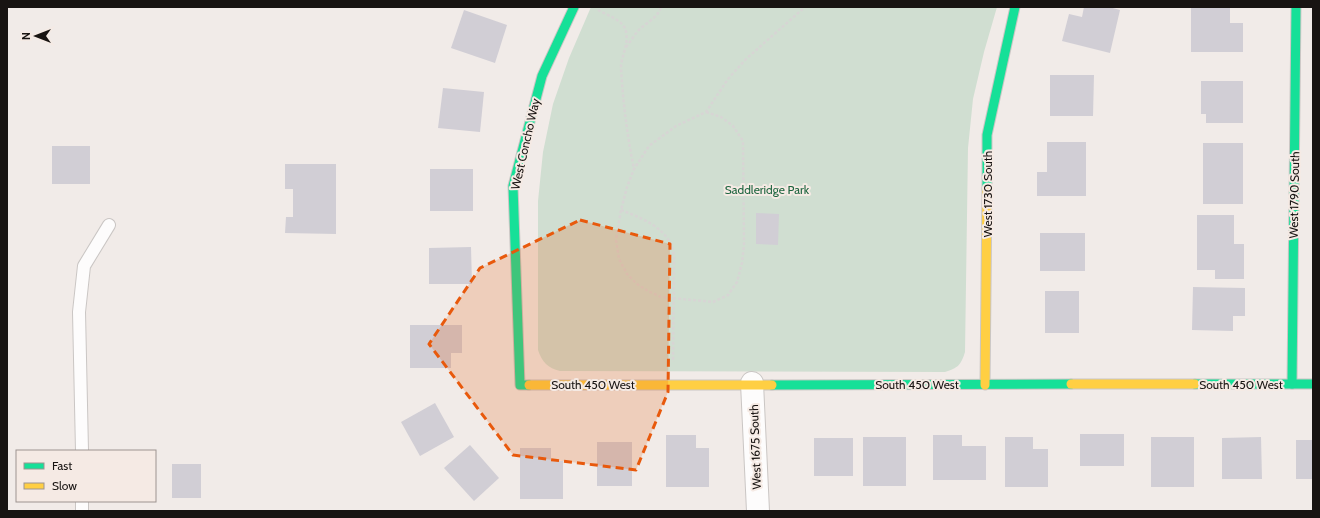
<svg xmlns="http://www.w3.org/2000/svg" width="1320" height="518" viewBox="0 0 1320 518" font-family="Cabin,sans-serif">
  <rect width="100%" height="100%" fill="#f1ebe8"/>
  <path fill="#d0ded1" d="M591 7H997L984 52 973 99 968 148 965 352C961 365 958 368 945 372L560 371C548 368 542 362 538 350V201L543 152 553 104 569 58Z"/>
  <g fill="#d1ced5">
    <path d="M1084 7H1109L1120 10 1110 53 1062 41 1069 14 1082 17Z"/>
    <path d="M1191 8H1230V23H1243V52H1191Z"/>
    <path d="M464 10 507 25 495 63 451 48Z"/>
    <path d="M1050 75H1094L1093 116H1050Z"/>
    <path d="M1201 81H1243V123H1206V114H1201Z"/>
    <path d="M443 88 484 92 480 132 438 128Z"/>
    <path d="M1047 142H1086V196H1037V172H1047Z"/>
    <rect x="1203" y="143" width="40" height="61"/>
    <rect x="52" y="146" width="38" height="38"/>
    <path d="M285 164H336V234L285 233 286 217H293V189H285Z"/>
    <rect x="430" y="169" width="43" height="42"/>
    <path d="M756 213 779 214 778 245 756 244Z"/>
    <path d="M1197 215H1234V244H1244V279H1215V270H1197Z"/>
    <rect x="1040" y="233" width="45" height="38"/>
    <path d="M471 247 472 284H429V248Z"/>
    <path d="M1193 287 1245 288V316H1233V331L1192 330Z"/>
    <rect x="1045" y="291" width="34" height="42"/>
    <path d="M410 325H462V353H451V368H410Z"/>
    <path d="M435 403 454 437 420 456 401 422Z"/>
    <rect x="1080" y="434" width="44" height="32"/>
    <path d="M666 435H696V448H709V487H666Z"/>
    <path d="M933 435H962V446H986V480H933Z"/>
    <rect x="863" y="437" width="43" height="49"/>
    <path d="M1005 437H1033V449H1048V487H1005Z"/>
    <rect x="1151" y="437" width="43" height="50"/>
    <path d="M1261 437 1262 479H1222V438Z"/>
    <rect x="814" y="438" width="39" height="38"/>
    <rect x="1296" y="440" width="17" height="39"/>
    <rect x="597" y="442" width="35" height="44"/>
    <path d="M470 445 499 478 474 501 444 468Z"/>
    <path d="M520 448H551V461H563V499H520Z"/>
    <rect x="172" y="464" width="29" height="34"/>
  </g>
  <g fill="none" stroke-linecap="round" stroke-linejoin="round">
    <defs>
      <g id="lane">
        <path d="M82 451 79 312 84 266 109 225"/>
        <path d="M82 511V501"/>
      </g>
      <path id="street" d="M752 383 758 511"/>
      <g id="fast">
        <path d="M987 189V135L1015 7"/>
        <path d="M1195 384H1313"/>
        <path d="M1292 384 1296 7"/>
        <path d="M529 385H520L513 186 542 76 574 7"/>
        <path d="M772 385 1071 384"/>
      </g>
      <g id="slow">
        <path d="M1071 384H1195"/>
        <path d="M529 385H772"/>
        <path d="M985 385 987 189"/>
      </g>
    </defs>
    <use href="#lane" stroke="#cac6c4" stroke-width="14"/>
    <use href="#street" stroke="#cac6c4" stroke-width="24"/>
    <use href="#fast" stroke="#cac6c4" stroke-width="11"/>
    <use href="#slow" stroke="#cac6c4" stroke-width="11"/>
    <g stroke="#d7d5d4" stroke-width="2.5" stroke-dasharray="3 2" stroke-linecap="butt">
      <path d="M598 10C607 15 625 21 626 32 629 45 621 56 621 68 623 102 627 135 634 169"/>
      <path d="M626 47C631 41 635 33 641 28 648 22 658 17 661 7"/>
      <path d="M706 112 721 117 733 126 743 141 744 245 742 263 737 282 728 295 713 302 661 297 648 291 637 284 627 274 619 259 616 240 621 210 627 187 634 169 649 146 676 126 706 112 728 79 746 59 805 7"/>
      <path d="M621 210C639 217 661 225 671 244 673 247 673 252 674 256L673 362"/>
    </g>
    <use href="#lane" stroke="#fdfcfc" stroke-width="12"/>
    <use href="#street" stroke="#fdfcfc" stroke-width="22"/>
    <use href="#fast" stroke="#16e098" stroke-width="9"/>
    <use href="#slow" stroke="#ffcf43" stroke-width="9"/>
  </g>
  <path fill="#e8590c" fill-opacity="0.2" stroke="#e8590c" stroke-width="3" stroke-dasharray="8 5" stroke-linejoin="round" d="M580 220 670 244 668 392 636 470 513 455 429 344 480 268Z"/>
  <g text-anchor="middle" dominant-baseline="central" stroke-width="4" stroke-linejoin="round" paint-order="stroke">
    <g font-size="12" fill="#181412" stroke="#f5eae4">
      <text transform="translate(525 144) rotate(-77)">West Concho Way</text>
      <text transform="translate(987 194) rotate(-90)">West 1730 South</text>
      <text transform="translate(1294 195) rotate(-89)">West 1790 South</text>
      <text x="593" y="384">South 450 West</text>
      <text x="917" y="384">South 450 West</text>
      <text x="1241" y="384">South 450 West</text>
      <text transform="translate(755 447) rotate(-92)">West 1675 South</text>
    </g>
    <g font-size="12" fill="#1d653f" stroke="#f5eae4">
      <text x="767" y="189">Saddleridge Park</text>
    </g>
  </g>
  <rect width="1320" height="518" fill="none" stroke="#181412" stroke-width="16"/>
  <rect x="16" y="450" width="140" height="52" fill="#f5eae4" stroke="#9d9490"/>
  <rect x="24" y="463" width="20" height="6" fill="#16e098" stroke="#9d9490"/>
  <text x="52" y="470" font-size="12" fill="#181412">Fast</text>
  <rect x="24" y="483" width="20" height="6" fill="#ffcf43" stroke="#9d9490"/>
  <text x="52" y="490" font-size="12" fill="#181412">Slow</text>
  <g transform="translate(36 36) rotate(270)" stroke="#f5eae4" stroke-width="3" paint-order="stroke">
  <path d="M0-3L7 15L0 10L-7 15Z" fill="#181412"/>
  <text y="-6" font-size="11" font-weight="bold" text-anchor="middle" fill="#181412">N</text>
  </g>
</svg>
